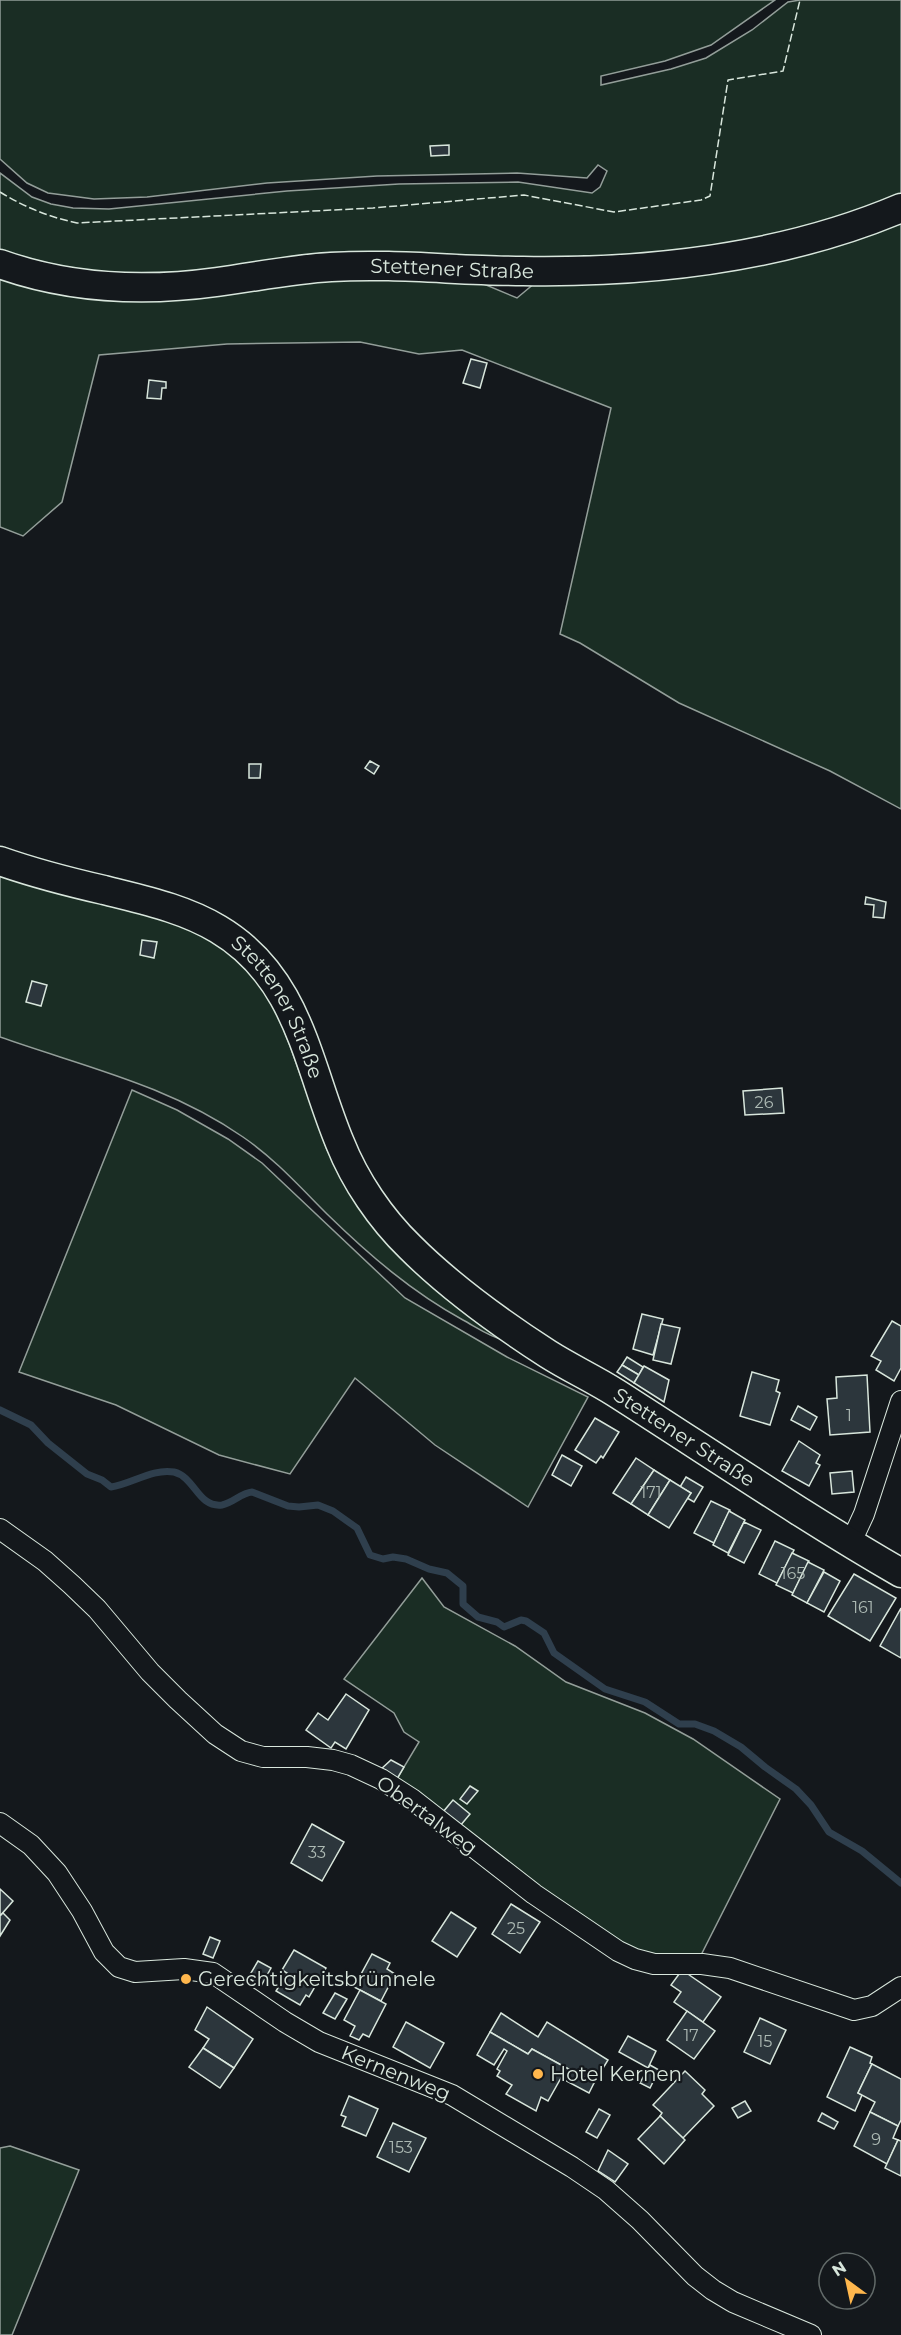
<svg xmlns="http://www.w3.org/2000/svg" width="901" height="2335" viewBox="0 0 901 2335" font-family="Montserrat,sans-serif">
  <rect width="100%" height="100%" fill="#14181c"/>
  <g fill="#1a2d24" stroke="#939e99" stroke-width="1.5">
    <path d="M0 0H775L711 45 665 61 601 76V85L671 69 706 58 752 30 788 2 800 0H901V194C797 238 682 255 569 258 493 259 417 250 340 252 295 254 249 265 204 270 134 279 66 272 0 250V173L32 197 51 204 73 208 109 209 287 191 399 184 518 182 592 193 600 187 607 171 598 165 587 178 517 173 377 176 267 183 147 197 94 199 48 193 27 183 0 159Z"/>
    <path d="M901 221V809L830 771 679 703 580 643 560 634 611 408 462 350 419 354 360 342 227 344 99 355 62 502 23 536 0 527V277L340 278 479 282 517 298 535 283Z"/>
    <path d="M0 876 151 915 198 932 241 961 271 998 289 1043 327 1150 361 1211 385 1241 416 1272 504 1340C490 1337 476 1327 463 1320 412 1292 369 1255 327 1214 300 1187 275 1159 243 1137 168 1085 85 1067 0 1037Z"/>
    <path d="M132 1090 177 1110 228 1139 262 1163 405 1298 507 1357 588 1397 528 1507 435 1445 355 1378 290 1474 219 1455 116 1405 19 1372Z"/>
    <path d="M422 1578 444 1607 515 1646 566 1682 645 1713 693 1739 780 1799 699 1959H658L626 1950 395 1782 419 1742 404 1732 394 1713 344 1679Z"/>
    <path d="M10 2146 79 2170 12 2335H0V2148Z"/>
  </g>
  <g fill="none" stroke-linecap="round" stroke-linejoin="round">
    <path stroke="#2f3f4d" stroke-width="7" d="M0 1410 31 1425 48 1443 87 1474 102 1480 111 1487C131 1484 153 1468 174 1472 195 1477 198 1508 222 1505 233 1503 241 1493 252 1492L288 1506 299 1507 318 1505 333 1511 357 1528 370 1555 383 1559 393 1557 406 1559 429 1569 447 1573 463 1586V1604L478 1617 497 1622 504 1627 521 1620 526 1621 544 1633 554 1653 605 1689 645 1702 679 1724H695L714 1731 741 1747 765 1767 796 1789 811 1805 829 1832 862 1851 901 1883"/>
  </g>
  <g fill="#2c363c" stroke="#d8e6dc" stroke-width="1.5">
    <path d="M449 145V155L431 156 430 146Z"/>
    <path d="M471 359 487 363 480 388 463 383Z"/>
    <path d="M149 380 166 382V388H162L161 399 147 398Z"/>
    <path d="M370 761 379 766 374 774 365 768Z"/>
    <path d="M249 764H261L260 778H249Z"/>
    <path d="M866 897 886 902 884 918 873 917 874 905 865 904Z"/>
    <path d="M142 940 157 942 154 958 140 955Z"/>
    <path d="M32 981 47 985 41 1006 26 1002Z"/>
    <path d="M782 1088 784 1113 745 1115 743 1091Z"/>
    <path d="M642 1314 663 1319 653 1355 633 1349Z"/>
    <path d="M892 1321 901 1326V1368L894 1381 876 1370 881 1361 871 1356Z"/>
    <path d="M661 1324 680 1328 671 1364 653 1360Z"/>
    <path d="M627 1357 643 1367 639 1375 622 1365Z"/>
    <path d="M622 1365 639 1375 634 1383 617 1372Z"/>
    <path d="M644 1366 669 1380 664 1402 634 1383Z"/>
    <path d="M752 1372 779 1380 776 1391 780 1393 770 1425 740 1416Z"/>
    <path d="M867 1375 870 1432 830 1435 827 1399 837 1398 836 1377Z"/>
    <path d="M798 1406 817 1417 810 1430 791 1420Z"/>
    <path d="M595 1418 619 1432 603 1458 601 1456 596 1463 575 1450Z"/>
    <path d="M799 1441 820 1455 816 1463 820 1465 809 1486 782 1471Z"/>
    <path d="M562 1455 582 1466 571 1486 552 1475Z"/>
    <path d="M636 1458 654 1470 631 1504 613 1493Z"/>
    <path d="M654 1470 670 1480 648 1515 631 1504Z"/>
    <path d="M852 1471 854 1492 832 1494 830 1473Z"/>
    <path d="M686 1477 703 1487 694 1502 687 1498 691 1493 680 1487Z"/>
    <path d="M670 1480 691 1493 669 1528 648 1515Z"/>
    <path d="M711 1501 730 1510 714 1543 694 1533Z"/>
    <path d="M729 1511 745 1520 728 1553 713 1545Z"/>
    <path d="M744 1522 761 1530 744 1563 728 1555Z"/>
    <path d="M775 1541 794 1550 777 1583 759 1574Z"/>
    <path d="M792 1553 809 1561 793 1593 776 1585Z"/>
    <path d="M808 1562 824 1570 807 1603 792 1595Z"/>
    <path d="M824 1572 840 1581 824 1612 807 1603Z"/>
    <path d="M854 1574 896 1598 870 1641 828 1616Z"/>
    <path d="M901 1608V1658L880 1646Z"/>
    <path d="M346 1694 369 1710 346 1749 335 1742 331 1748 306 1730 318 1713 328 1720Z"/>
    <path d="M391 1760 404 1767 397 1779 380 1770Z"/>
    <path d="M470 1786 478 1791 467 1804 460 1799Z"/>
    <path d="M453 1800 470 1814 460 1826 443 1812Z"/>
    <path d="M312 1824 344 1842 322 1881 291 1863Z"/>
    <path d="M0 1889 13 1901 0 1916Z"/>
    <path d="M511 1904 540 1922 520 1953 492 1934Z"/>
    <path d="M451 1912 476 1928 457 1957 432 1941Z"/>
    <path d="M3 1913 10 1920 0 1936V1916Z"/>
    <path d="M210 1937 220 1941 213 1958 203 1954Z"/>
    <path d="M294 1950 326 1968 309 1997 306 1995 300 2005 276 1991 287 1973 282 1970Z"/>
    <path d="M372 1954 390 1963 387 1969 395 1974 381 2001 354 1987Z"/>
    <path d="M258 1961 271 1968 261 1986 248 1978Z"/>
    <path d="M682 1970 721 1997 703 2022 674 2002 681 1992 671 1985Z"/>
    <path d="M360 1990 386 2004 369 2037 363 2034 359 2040 350 2036 355 2026 344 2020Z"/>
    <path d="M335 1993 347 1999 335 2019 323 2013Z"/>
    <path d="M207 2007 253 2039 234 2068 203 2048 209 2039 195 2030Z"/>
    <path d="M687 2011 715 2031 694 2059 667 2040Z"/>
    <path d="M501 2013 538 2037 547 2022 608 2060 594 2083 532 2049 528 2054 490 2032Z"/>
    <path d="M760 2018 786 2030 770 2064 744 2052Z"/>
    <path d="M406 2022 444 2043 430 2068 393 2047Z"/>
    <path d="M490 2032 528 2054 532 2049 594 2083 589 2093 561 2078 548 2101 541 2097 536 2111 506 2094 512 2085 497 2076 500 2071 497 2069 507 2051 504 2049 494 2065 477 2055Z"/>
    <path d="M628 2036 656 2051 648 2068 619 2052Z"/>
    <path d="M850 2047 872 2057 870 2063 872 2064 858 2093 862 2095 855 2111 827 2097Z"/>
    <path d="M203 2048 234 2068 220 2088 189 2067Z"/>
    <path d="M872 2064 901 2079V2120L898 2126 870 2112 875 2102 858 2093Z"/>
    <path d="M650 2065 659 2070 650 2088 640 2083Z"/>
    <path d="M685 2071 705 2090 702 2094 714 2106 683 2138 660 2116 662 2113 653 2105Z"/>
    <path d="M349 2096 378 2109 366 2136 342 2126 346 2117 341 2115Z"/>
    <path d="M745 2101 751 2111 738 2118 732 2108Z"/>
    <path d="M599 2109 610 2115 597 2138 586 2132Z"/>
    <path d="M870 2112 898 2126 893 2138 898 2140 887 2164 854 2146Z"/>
    <path d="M822 2113 838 2122 834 2129 818 2121Z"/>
    <path d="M660 2116 685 2140 664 2164 638 2139Z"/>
    <path d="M393 2123 426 2138 409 2172 377 2157Z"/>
    <path d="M898 2140 901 2141V2176L885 2168Z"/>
    <path d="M608 2150 628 2164 615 2182 598 2171Z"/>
  </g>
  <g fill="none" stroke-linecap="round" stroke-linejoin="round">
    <defs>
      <g id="street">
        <path d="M0 1529 45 1561 72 1585 97 1609 150 1672 178 1700 215 1734 241 1751 263 1757H307L333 1760 351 1765 381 1779 412 1799 534 1894 618 1951 635 1959 654 1964H702L730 1968 854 2010 872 2006 901 1987"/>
        <path d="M851 1542 864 1514 901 1401"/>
        <path d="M0 1823 31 1845 57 1873 82 1911 104 1952 119 1967 135 1972 184 1969 213 1973 285 2022 319 2042 452 2095 572 2167 606 2190 640 2220 695 2276 713 2290 733 2302 811 2335"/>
      </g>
      <g id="secondary">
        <path id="s1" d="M0 264C70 289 144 292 217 282 255 277 293 269 331 267 395 263 459 271 523 271 650 273 783 258 901 208"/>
        <path id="s2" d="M0 861C34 873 69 882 104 890 143 900 183 908 218 929 299 977 307 1064 340 1143 355 1181 381 1219 410 1247 451 1288 500 1323 548 1354 570 1368 594 1379 616 1393 710 1453 804 1517 901 1573"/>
      </g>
    </defs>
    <use href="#street" stroke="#d8e6dc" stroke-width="22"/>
    <use href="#secondary" stroke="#d8e6dc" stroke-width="31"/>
    <use href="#street" stroke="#14181c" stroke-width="20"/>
    <use href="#secondary" stroke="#14181c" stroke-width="28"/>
    <path stroke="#d8e6dc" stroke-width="1.5" stroke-dasharray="8 3" stroke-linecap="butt" d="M0 192C24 207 49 217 77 223L373 208 524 195 614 212 701 200 710 196 728 80 783 71 800 0"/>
  </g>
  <g fill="#ffb74d" stroke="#14181c" stroke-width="2">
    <circle cx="186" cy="1979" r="6"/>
    <circle cx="538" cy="2074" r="6"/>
  </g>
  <g text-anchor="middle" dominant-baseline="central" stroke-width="4.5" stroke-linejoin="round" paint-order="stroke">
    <g font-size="16" fill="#adbab4">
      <text x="764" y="1102">26</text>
      <text x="849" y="1415">1</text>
      <text x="651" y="1492">171</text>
      <text x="793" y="1573">165</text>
      <text x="863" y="1607">161</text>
      <text x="317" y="1852">33</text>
      <text x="516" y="1928">25</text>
      <text x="691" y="2035">17</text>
      <text x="765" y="2041">15</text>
      <text x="876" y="2139">9</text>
      <text x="401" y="2147">153</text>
    </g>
    <g font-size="20" fill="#d8e6dc" stroke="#14181c">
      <text stroke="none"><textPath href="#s1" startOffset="456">Stettener Straße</textPath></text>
      <text stroke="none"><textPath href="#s2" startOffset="330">Stettener Straße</textPath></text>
      <text stroke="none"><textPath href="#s2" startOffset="942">Stettener Straße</textPath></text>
      <text transform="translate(427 1815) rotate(36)">Obertalweg</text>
      <text transform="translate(396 2073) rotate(22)">Kernenweg</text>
    </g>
    <g font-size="20" fill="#d8e6dc" stroke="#14181c" text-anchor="start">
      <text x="198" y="1979">Gerechtigkeitsbrünnele</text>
      <text x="550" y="2074">Hotel Kernen</text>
    </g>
  </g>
  <g transform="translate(847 2281) rotate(327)"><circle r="28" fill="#14181c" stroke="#626a69" stroke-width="1.5"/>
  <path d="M0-4.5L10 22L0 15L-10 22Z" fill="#ffb74d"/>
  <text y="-9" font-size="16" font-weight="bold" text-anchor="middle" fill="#d8e6dc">N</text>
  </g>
</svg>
